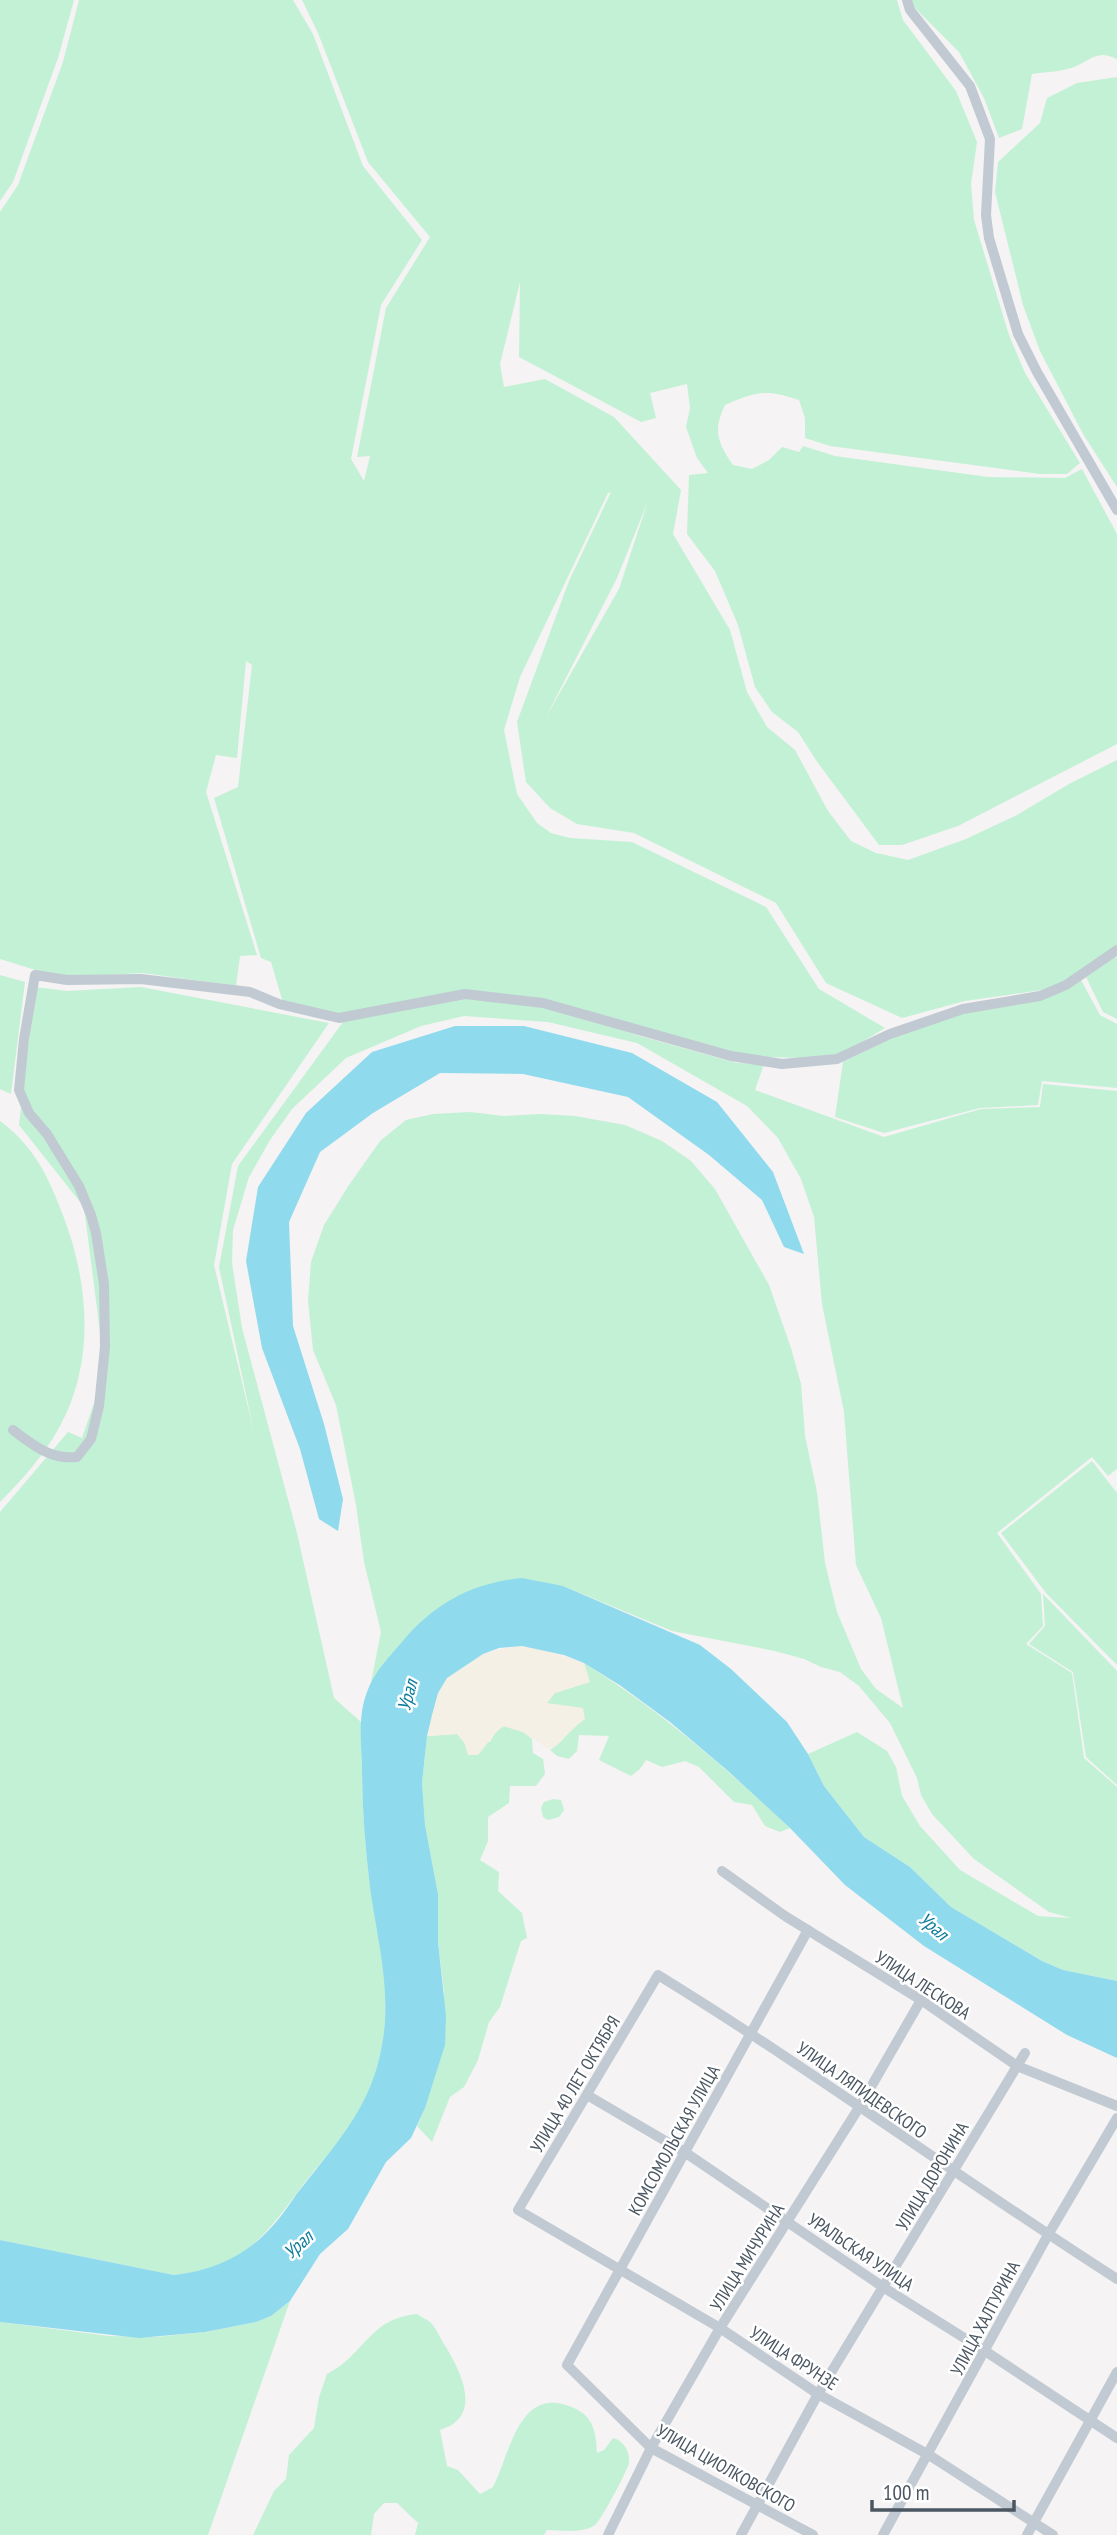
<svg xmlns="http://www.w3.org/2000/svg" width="1117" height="2535" viewBox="0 0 1117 2535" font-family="'PT Sans Narrow',sans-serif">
  <rect width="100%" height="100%" fill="#f5f3f3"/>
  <g fill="#c3f1d5" fill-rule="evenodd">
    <path d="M0 0H74L58 58 13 182 0 201Z"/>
    <path d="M79 0H293L313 34 363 166 422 240 381 305 351 459 364 481 370 456 357 457 386 308 430 237 368 162 318 33 302 0H897L903 20 956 91 977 142 971 184 974 220 1009 335 1025 373 1080 463 1067 474H1040L830 446 805 438V418L799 400C766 389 757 391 725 405 713 430 717 442 733 465L752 469 769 460 782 447 799 452 803 446 835 456 988 477 1065 478 1082 469 1117 534V744L958 826 902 845H879L818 763 798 732 772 712 755 687 738 625 715 571 687 534 689 475 708 473 697 458 686 427 690 408 687 384 650 393 656 418 641 422 519 357 520 282 500 364 504 387 545 379 614 417 681 490 673 534 730 630 747 692 767 727 795 750 828 811 851 841 876 853 908 860 966 839 1017 815 1069 784 1117 760V947L1071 979 1042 990 965 1001 902 1018 826 983 776 903 634 833 577 824 550 808 526 782 517 722 569 581 611 492 608 493 520 677 504 730 517 794 537 823 551 833 570 838 632 842 766 907 819 989 885 1028 834 1059 742 1056 545 1001 467 990 339 1016 284 1006 271 962 261 958 214 798 238 787 252 665 246 661 237 758 216 755 206 792 257 955 240 956 236 986 143 973 73 977 42 972 0 959V212L18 185 63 62ZM648 501 619 589 546 717 617 578Z"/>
    <path d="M912 0H1117V59C1095 48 1090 62 1071 68 1059 72 1045 72 1032 74L1022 129 999 138 984 98 959 52 913 6Z"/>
    <path d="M1117 77V487L1083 434 1040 351 1023 305 995 192 998 162 1040 123 1047 98 1077 83Z"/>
    <path d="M1115 957 1117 958V1019L1103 1012 1086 977Z"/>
    <path d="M0 975 25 982 11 1094 0 1089Z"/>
    <path d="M1081 980 1100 1015 1117 1024V1088L1042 1081 1038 1105 980 1108 884 1133 835 1117 843 1062C883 1042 923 1023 968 1012 1007 1003 1047 1003 1081 980Z"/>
    <path d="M35 987 67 991 141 987 329 1023 232 1164 214 1265 254 1432 219 1267 238 1166 343 1022 467 996 544 1005 640 1036 737 1063 764 1064 755 1090 884 1137 981 1109 1040 1107 1043 1084 1117 1091V1469L1108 1476 1092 1457 997 1533 1041 1594 1043 1626 1026 1644 1072 1673 1084 1758 1117 1787V1981L1063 1970 1042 1961 951 1907 910 1867 864 1837 824 1786 808 1754 857 1732 887 1751 896 1767 902 1796 920 1826 960 1870 1038 1916 1071 1918 1049 1912 974 1859 932 1814 921 1795 917 1778 890 1723 859 1686 840 1672 821 1667 804 1659 775 1651 672 1631 563 1586 418 1625 371 1682 381 1632 364 1562 356 1505 336 1405 313 1350 308 1301 311 1262 324 1225 349 1185 380 1141 406 1120 433 1114 470 1112 504 1116 540 1114 575 1116 625 1125 662 1141 691 1161 715 1189 769 1285 791 1348 801 1384 805 1436 817 1492 825 1563 837 1612 861 1669 876 1689 903 1708 881 1618 856 1565 844 1412 822 1304 814 1217 801 1179 778 1138 747 1106 637 1043 548 1022 464 1016 421 1026 346 1058 292 1109 270 1140 249 1177 233 1230 232 1263 242 1328 297 1533 334 1698 361 1722C362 1768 362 1814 367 1860 369 1886 376 1912 380 1938 387 1988 390 2043 370 2090 355 2128 323 2158 300 2189 261 2241 242 2267 174 2275L0 2240V1512L68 1432 82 1438 105 1371 84 1207 19 1125Z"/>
    <path d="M0 1121C35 1147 49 1178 64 1218 89 1284 95 1362 60 1426 45 1454 22 1480 0 1502Z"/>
    <path d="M1092 1461 1117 1493V1665L1046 1593 1001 1533Z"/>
    <path d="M1043 1594 1117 1671V1785L1086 1757 1073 1672 1029 1644 1045 1626Z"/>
    <path d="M584 1663C659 1710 725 1767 790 1828L780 1832 765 1826 752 1805 734 1802 699 1767 685 1761 662 1767 646 1760 640 1769 631 1776 599 1760 609 1736 579 1735 577 1751 569 1759 557 1756 550 1750C564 1741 571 1728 585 1719L546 1703 555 1693 589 1682Z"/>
    <path d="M504 1726 523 1732 532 1739 533 1753 543 1759 545 1774 536 1786H510L509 1803 488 1817V1841L480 1860 499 1872 498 1891 522 1913 527 1938 521 1941 500 2007 489 2022 478 2060 464 2087 450 2097 432 2142 417 2126 425 2108 444 1992 438 1942V1894L425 1825 422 1783 427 1736 457 1734 464 1742H490L496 1731Z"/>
    <path d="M553 1799 561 1800 564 1810 559 1817 548 1820 543 1817 541 1808 544 1802Z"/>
    <path d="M290 2301 208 2535H0V2322L109 2336 156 2337 205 2332 256 2322 271 2316Z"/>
    <path d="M417 2314C421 2317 427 2319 431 2323 437 2329 441 2340 446 2347 462 2374 483 2417 440 2430L447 2466 458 2470 480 2494 493 2487C511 2452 519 2383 574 2408 594 2417 596 2433 597 2453L604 2450 613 2438C624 2441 630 2451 629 2463 628 2469 601 2521 595 2525 582 2534 562 2530 547 2530L544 2535H415L418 2523 397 2503H384L374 2514 371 2535H253L274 2491 286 2479 289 2455 314 2428 319 2397 327 2374C366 2354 368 2319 417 2314Z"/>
  </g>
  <path fill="#f5f0e5" d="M522 1646 546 1650 584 1663 590 1682 555 1693 547 1703 583 1708 585 1719C570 1728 564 1741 550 1750L523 1732 504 1726C493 1733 487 1745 478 1755H468L464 1742 457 1734 427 1736C430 1722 432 1706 438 1693 452 1661 490 1649 522 1646Z"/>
  <g fill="#90daee">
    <path d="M455 1026H524L632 1053 717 1102 773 1172 804 1254 784 1247 762 1200 709 1155 628 1097 523 1074 440 1073 373 1113 320 1152 289 1222 293 1326 324 1424 343 1499 338 1531 319 1519 300 1449 262 1348 246 1261 258 1187 306 1113 372 1052Z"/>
    <path d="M522 1578 563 1586 700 1645 731 1669 787 1722 808 1754 824 1786 864 1837 910 1867 951 1907 1042 1961 1063 1970 1117 1981V2058L1067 2035 924 1946 845 1885 790 1828 728 1771 670 1722 621 1686 584 1663 564 1655 522 1646 499 1648 483 1654 447 1678 438 1693 432 1715 427 1736 422 1783 425 1825 438 1894V1942L446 2016 445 2045 425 2108 411 2138 386 2162 348 2229 320 2254 290 2301 271 2316 256 2322 205 2332 139 2338 0 2322V2240L174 2275C219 2270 253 2252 281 2216 289 2206 295 2195 303 2186 339 2140 372 2105 382 2045 392 1991 377 1939 370 1887 365 1847 362 1806 362 1765 361 1741 358 1715 367 1692 374 1671 393 1653 407 1636 439 1601 474 1583 522 1578Z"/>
  </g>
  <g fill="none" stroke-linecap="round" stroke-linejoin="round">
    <g stroke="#c1cad2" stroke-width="10">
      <path d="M907 0 910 10 970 86 990 139 986 215 989 238 1018 334 1037 372 1117 510"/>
      <path d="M13 1430C33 1445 51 1460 77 1457L91 1439 99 1406 105 1347 104 1284 96 1233 91 1215 79 1186 47 1134 29 1113 19 1090 24 1039 35 975 67 980 141 979 250 992 279 1004 339 1018 465 994 543 1003 731 1056 782 1064 837 1059 890 1034 963 1009 1040 996 1066 985 1117 950"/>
      <path d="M722 1871 785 1916 921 2000 1017 2066 1117 2106"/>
      <path d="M808 1930 567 2365 651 2448 813 2535"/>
      <path d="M587 2095 686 2153 883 2287 985 2351 1117 2438"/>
      <path d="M608 2535 651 2448 720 2328 860 2106 921 2000"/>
      <path d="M741 2535 818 2394 1025 2053"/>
      <path d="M883 2535 1048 2235 1117 2118"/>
      <path d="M1027 2535 1117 2372"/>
      <path d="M1053 2535 929 2455 818 2394 720 2328 518 2210 658 1975C814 2071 962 2180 1117 2279"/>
    </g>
  </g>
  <g text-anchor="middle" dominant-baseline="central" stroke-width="5" stroke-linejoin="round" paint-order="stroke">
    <g font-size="18" fill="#4a5661" stroke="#fff">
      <text transform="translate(923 1985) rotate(33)">УЛИЦА ЛЕСКОВА</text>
      <text transform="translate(575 2084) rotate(-59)">УЛИЦА 40 ЛЕТ ОКТЯБРЯ</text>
      <text transform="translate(862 2090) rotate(35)">УЛИЦА ЛЯПИДЕВСКОГО</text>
      <text transform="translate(674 2140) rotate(-61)">КОМСОМОЛЬСКАЯ УЛИЦА</text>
      <text transform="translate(932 2176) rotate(-59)">УЛИЦА ДОРОНИНА</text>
      <text transform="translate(861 2252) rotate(34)">УРАЛЬСКАЯ УЛИЦА</text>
      <text transform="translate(747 2257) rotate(-58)">УЛИЦА МИЧУРИНА</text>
      <text transform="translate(985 2318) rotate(-62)">УЛИЦА ХАЛТУРИНА</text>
      <text transform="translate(794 2358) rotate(33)">УЛИЦА ФРУНЗЕ</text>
      <text transform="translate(726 2468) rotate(30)">УЛИЦА ЦИОЛКОВСКОГО</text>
    </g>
    <g font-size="19" font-style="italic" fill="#0c7c9b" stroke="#fff">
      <text transform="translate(407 1695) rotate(-75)">Урал</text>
      <text transform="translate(934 1926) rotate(40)">Урал</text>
      <text transform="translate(298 2244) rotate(-42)">Урал</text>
    </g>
  </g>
  <path d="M872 2500v10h142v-10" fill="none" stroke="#4a5661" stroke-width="3.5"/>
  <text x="883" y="2500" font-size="21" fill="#4a5661" stroke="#ffffff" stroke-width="5" paint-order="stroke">100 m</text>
</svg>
